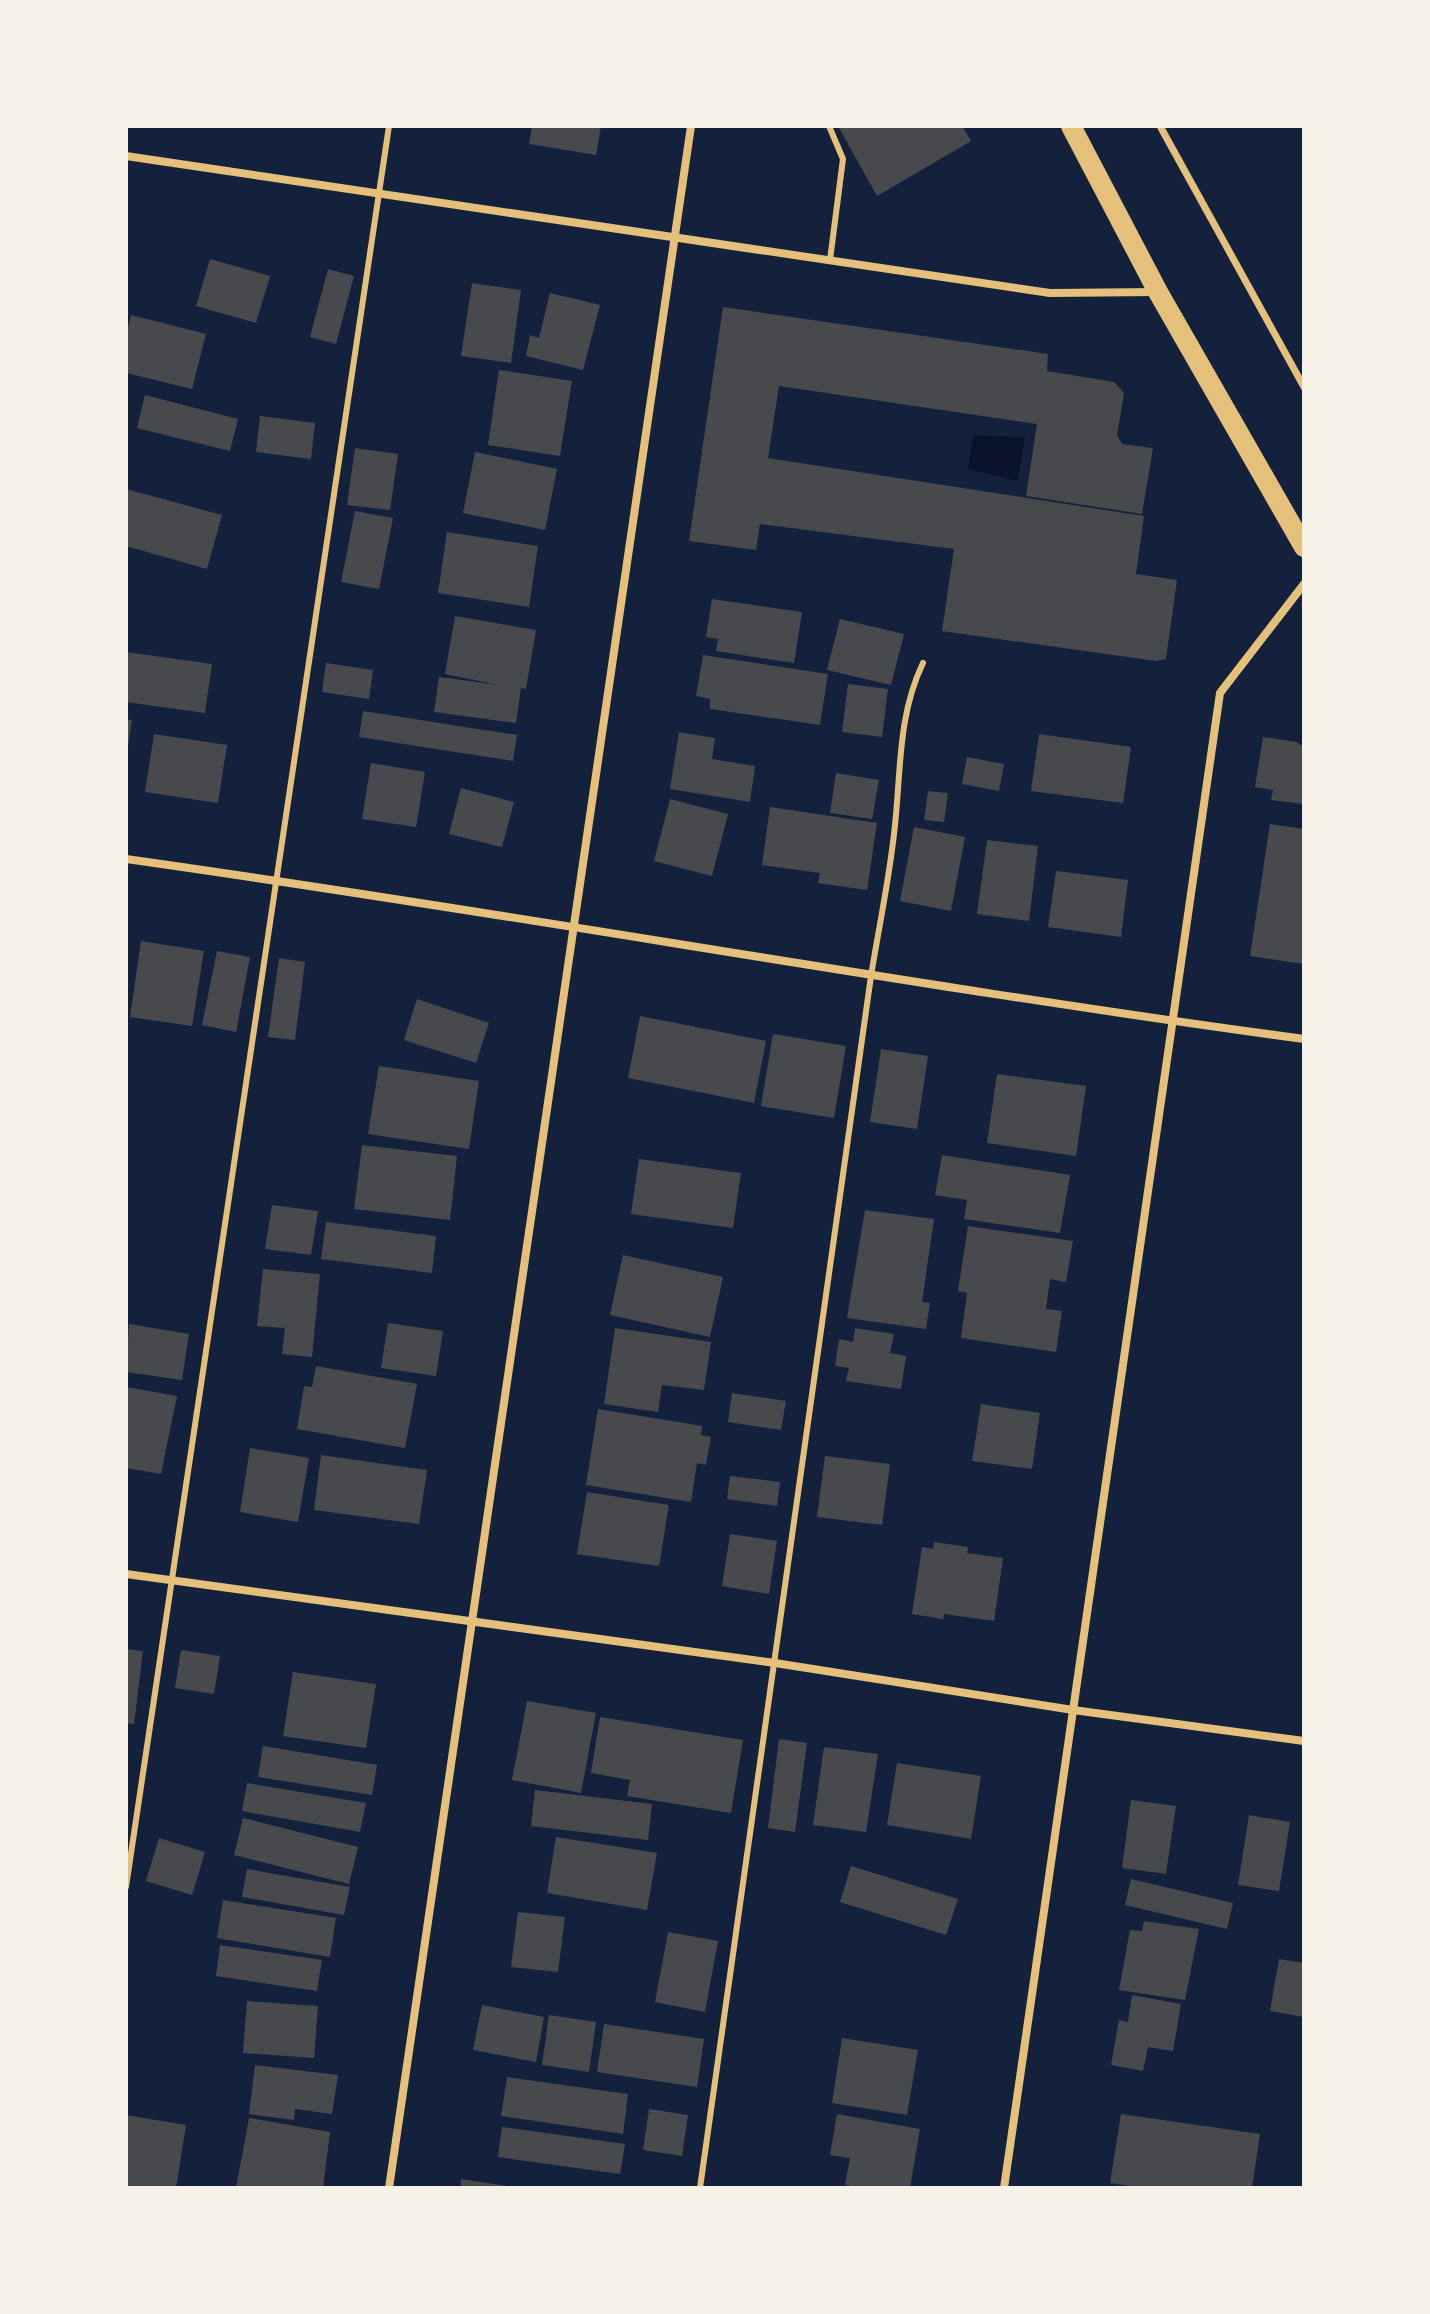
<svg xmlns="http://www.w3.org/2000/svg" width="1430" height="2314" viewBox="0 0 1430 2314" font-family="Karla,sans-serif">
  <rect width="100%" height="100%" fill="#14213d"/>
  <path fill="#0b132b" d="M973 435 1025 437 1018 481 968 469Z"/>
  <g fill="#48494c">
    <path d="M532 126H601L596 155 529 144Z"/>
    <path d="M838 126H962L971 141 877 196Z"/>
    <path d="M210 259 270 276 256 323 196 306Z"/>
    <path d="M328 269 354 276 336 344 310 337Z"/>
    <path d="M472 283 521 290 511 363 461 356Z"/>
    <path d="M550 293 600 305 583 370 526 356 530 335 539 338Z"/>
    <path d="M723 307 1048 354 1047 371 1114 382 1124 393 1117 435 1122 444 1153 448 1142 514 1026 496 1037 424 779 386 768 458 1144 516 1136 574 1177 580 1166 659 1156 661 942 631 954 549 760 524 756 550 689 541Z"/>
    <path d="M131 315 206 334 192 389 126 373V336Z"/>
    <path d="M499 370 572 381 560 456 488 445Z"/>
    <path d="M145 395 238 419 230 451 137 428Z"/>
    <path d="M260 416 315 423 311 459 256 452Z"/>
    <path d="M355 448 398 454 390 510 347 505Z"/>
    <path d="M475 452 557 469 545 530 463 513Z"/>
    <path d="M126 489 222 515 207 569 126 546Z"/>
    <path d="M355 511 393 518 379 589 341 582Z"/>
    <path d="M447 532 538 546 529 607 438 593Z"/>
    <path d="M712 599 802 612 794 663 716 651 718 639 706 637Z"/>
    <path d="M455 616 536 630 526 689 521 688 516 723 434 712 439 677 499 685 445 674Z"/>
    <path d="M840 619 904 634 891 685 827 670Z"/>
    <path d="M126 652 212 664 205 713 126 702Z"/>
    <path d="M703 655 828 674 820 725 710 709V699L696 696Z"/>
    <path d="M326 663 373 670 369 699 322 692Z"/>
    <path d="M848 684 888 689 882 737 842 732Z"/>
    <path d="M363 711 517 735 513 761 359 737Z"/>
    <path d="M126 719 132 720 128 747H126Z"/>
    <path d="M679 732 715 738 712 759 755 766 750 802 670 789Z"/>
    <path d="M154 734 227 745 218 803 145 792Z"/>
    <path d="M1039 734 1131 747 1123 803 1031 791Z"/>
    <path d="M1263 737 1297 742 1304 748V804L1271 800 1273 790 1255 787Z"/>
    <path d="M967 757 1004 764 999 791 962 784Z"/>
    <path d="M371 763 425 772 416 827 362 819Z"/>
    <path d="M836 773 879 780 872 819 830 813Z"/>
    <path d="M461 788 514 802 502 847 449 834Z"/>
    <path d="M928 791 948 793 944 822 924 820Z"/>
    <path d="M670 799 728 814 712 876 654 861Z"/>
    <path d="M770 807 877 823 867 890 818 883 820 873 762 865Z"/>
    <path d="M1270 824 1304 829V964L1250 956Z"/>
    <path d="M914 827 965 837 951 911 900 901Z"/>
    <path d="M987 840 1038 846 1029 921 977 914Z"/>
    <path d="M1056 871 1128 880 1121 937 1048 927Z"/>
    <path d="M141 941 204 951 192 1026 130 1017Z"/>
    <path d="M217 951 250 957 236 1032 202 1025Z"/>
    <path d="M279 958 305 962 295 1040 268 1037Z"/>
    <path d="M417 999 489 1023 476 1063 404 1040Z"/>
    <path d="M640 1016 766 1041 754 1103 628 1078Z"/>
    <path d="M773 1034 846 1046 834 1118 761 1106Z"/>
    <path d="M881 1049 928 1056 917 1129 870 1122Z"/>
    <path d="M379 1066 479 1081 469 1149 368 1134Z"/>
    <path d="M997 1074 1086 1086 1076 1156 987 1143Z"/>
    <path d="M362 1145 457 1156 450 1220 354 1209Z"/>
    <path d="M942 1155 1070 1175 1060 1233 964 1219 967 1200 935 1195Z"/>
    <path d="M639 1159 741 1173 733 1228 631 1214Z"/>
    <path d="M272 1205 318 1211 311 1255 265 1249Z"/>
    <path d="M865 1210 934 1219 922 1302 930 1303 926 1329 847 1318Z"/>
    <path d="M326 1222 436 1236 432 1273 321 1259Z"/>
    <path d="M968 1226 1073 1241 1066 1282 1050 1279 1046 1309 1062 1311 1056 1352 961 1338 967 1293 958 1291Z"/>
    <path d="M623 1255 723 1277 710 1337 610 1315Z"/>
    <path d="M263 1269 320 1274 312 1357 282 1354 285 1328 257 1326Z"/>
    <path d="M388 1323 443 1331 436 1376 381 1368Z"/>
    <path d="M129 1324 189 1334 182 1380 126 1372Z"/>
    <path d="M615 1328 711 1342 704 1390 662 1385 658 1412 604 1404Z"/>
    <path d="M855 1328 894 1334 890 1353 906 1356 901 1389 846 1381 849 1368 835 1366 839 1339 853 1342Z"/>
    <path d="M316 1366 417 1384 405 1448 297 1429 304 1386 312 1387Z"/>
    <path d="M126 1387 177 1396 161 1474 126 1468Z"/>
    <path d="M732 1393 786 1401 781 1430 728 1422Z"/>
    <path d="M981 1404 1040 1413 1032 1469 972 1461Z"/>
    <path d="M598 1409 702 1426 701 1435 711 1437 706 1465 697 1463 691 1502 586 1485Z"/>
    <path d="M250 1448 309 1458 298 1522 240 1512Z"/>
    <path d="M321 1455 427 1470 419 1524 314 1510Z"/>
    <path d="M825 1456 890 1464 882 1525 817 1517Z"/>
    <path d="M730 1476 780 1482 777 1506 727 1499Z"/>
    <path d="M587 1492 669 1505 659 1566 577 1554Z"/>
    <path d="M730 1534 777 1541 769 1594 722 1586Z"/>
    <path d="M934 1542 968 1547 967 1553 1003 1558 994 1621 944 1614 943 1619 912 1614 922 1547 933 1549Z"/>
    <path d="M126 1649 143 1651 134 1724 126 1723Z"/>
    <path d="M181 1650 220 1656 214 1694 175 1688Z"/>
    <path d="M293 1672 376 1684 366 1748 283 1736Z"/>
    <path d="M527 1701 596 1713 581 1793 512 1780Z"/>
    <path d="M600 1717 743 1740 731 1813 627 1796 630 1780 591 1773Z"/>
    <path d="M779 1739 807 1743 795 1832 768 1828Z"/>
    <path d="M263 1746 377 1765 372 1795 258 1777Z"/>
    <path d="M824 1747 878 1754 866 1832 813 1825Z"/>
    <path d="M897 1763 981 1776 971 1839 887 1825Z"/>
    <path d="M247 1783 366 1803 360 1832 242 1811Z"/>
    <path d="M535 1790 652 1804 648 1840 531 1826Z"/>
    <path d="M1131 1800 1176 1806 1166 1874 1122 1868Z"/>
    <path d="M1249 1815 1290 1822 1279 1891 1238 1885Z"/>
    <path d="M243 1818 358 1847 349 1884 234 1855Z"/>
    <path d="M556 1837 657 1853 647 1910 547 1893Z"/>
    <path d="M159 1838 205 1852 192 1895 146 1881Z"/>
    <path d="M851 1866 958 1899 946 1935 840 1902Z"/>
    <path d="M247 1869 350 1887 344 1915 242 1897Z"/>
    <path d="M1131 1879 1233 1903 1227 1929 1125 1905Z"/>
    <path d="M223 1900 336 1918 330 1957 217 1938Z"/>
    <path d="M518 1912 565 1917 558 1972 511 1967Z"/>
    <path d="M1144 1921 1199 1929 1185 2000 1119 1990 1130 1930 1142 1931Z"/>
    <path d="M668 1932 718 1941 705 2012 655 2002Z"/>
    <path d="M220 1945 322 1960 317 1991 216 1976Z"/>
    <path d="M1279 1959 1304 1963V2017L1270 2011Z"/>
    <path d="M1132 1995 1181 2004 1173 2051 1148 2047 1143 2071 1111 2065 1119 2020 1128 2022Z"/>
    <path d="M247 2001 318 2006 314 2058 243 2053Z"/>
    <path d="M482 2005 544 2017 536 2062 473 2050Z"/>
    <path d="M549 2015 596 2022 589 2072 542 2065Z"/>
    <path d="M604 2024 704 2039 697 2087 597 2072Z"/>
    <path d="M842 2038 918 2050 907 2115 832 2103Z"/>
    <path d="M255 2065 338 2075 332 2114 295 2109 294 2120 249 2114Z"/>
    <path d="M507 2077 628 2094 623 2134 501 2116Z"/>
    <path d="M649 2109 688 2115 682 2156 643 2150Z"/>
    <path d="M837 2114 920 2129 910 2188H861L845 2185 850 2158 830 2155Z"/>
    <path d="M1121 2114 1260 2134 1252 2188H1143L1110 2183Z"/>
    <path d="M126 2115 186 2125 176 2188H126Z"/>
    <path d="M249 2118 330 2132 323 2188H236Z"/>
    <path d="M502 2127 625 2144 620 2174 498 2157Z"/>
    <path d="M461 2179 507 2186 506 2188H460Z"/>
  </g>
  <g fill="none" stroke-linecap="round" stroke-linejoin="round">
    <g stroke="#e5c07b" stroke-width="6">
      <path d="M829 126 843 159 830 260"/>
      <path d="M126 1887 389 126"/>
      <path d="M700 2188 871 976C879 926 890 876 895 825 901 769 898 715 923 663"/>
    </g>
    <path stroke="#e5c07b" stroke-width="7" d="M1160 126 1304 387"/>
    <g stroke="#e5c07b" stroke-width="8">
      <path d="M126 156 1050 293 1157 292"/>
      <path d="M126 859C519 914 910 986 1304 1039"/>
      <path d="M126 1574 775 1663 1073 1710 1304 1741"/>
      <path d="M389 2188 691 126"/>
      <path d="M1004 2188 1220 693 1304 584"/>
    </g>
    <path stroke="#e5c07b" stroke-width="20" d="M1071 126 1158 292 1304 547"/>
  </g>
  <rect width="1430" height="2314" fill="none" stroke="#f6f1e7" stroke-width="256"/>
</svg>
